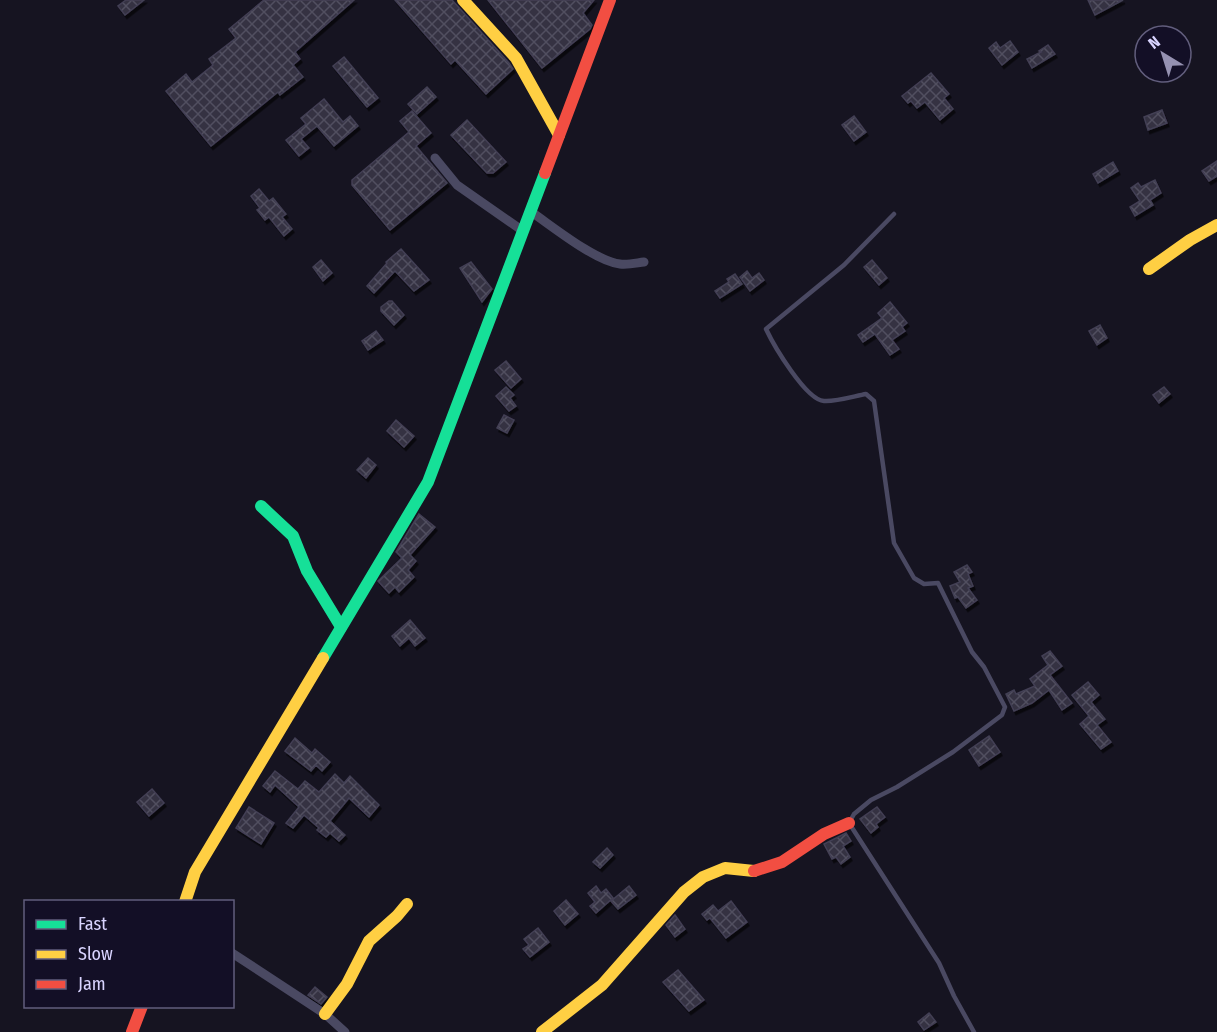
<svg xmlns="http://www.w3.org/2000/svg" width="1217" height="1032" viewBox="0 0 1217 1032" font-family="'Fira Sans Condensed',sans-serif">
  <defs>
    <pattern id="building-cross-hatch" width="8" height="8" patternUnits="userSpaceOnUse" patternTransform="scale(1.5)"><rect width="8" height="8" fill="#343243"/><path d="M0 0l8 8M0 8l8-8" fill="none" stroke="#514f5f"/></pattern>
    <filter id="shadow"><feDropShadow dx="2" dy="3.5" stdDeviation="0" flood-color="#0009"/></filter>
  </defs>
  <rect width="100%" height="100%" fill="#161421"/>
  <g fill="url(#building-cross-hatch)" stroke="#433f54" stroke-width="1.5" filter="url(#shadow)">
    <path d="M126 0H144L125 15 118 6Z"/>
    <path d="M264 0H354L295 52 300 59 293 65 303 77 280 95 278 92 211 146 166 91 186 74 192 82 213 65 209 59 236 38 229 29Z"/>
    <path d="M395 0H452L509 63 513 69 486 94 455 60 451 64Z"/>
    <path d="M488 0H594L583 13 592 25 590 29 542 68Z"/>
    <path d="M1088 0H1123L1095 15Z"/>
    <path d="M1010 41 1018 52 1002 65 989 48 996 42 1000 48Z"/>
    <path d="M1048 45 1055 54 1032 68 1027 59 1041 52 1039 51Z"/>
    <path d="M344 57 378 98 367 107 333 66Z"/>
    <path d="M931 73 949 94 944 98 953 109 940 120 925 102 917 108 911 101 908 103 902 96Z"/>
    <path d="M427 87 436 97 417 114 408 104Z"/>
    <path d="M324 99 343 122 350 116 358 126 334 146 317 126 301 139 309 148 299 156 286 140 306 124 301 118Z"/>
    <path d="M1162 110 1167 123 1148 130 1144 117Z"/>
    <path d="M412 111 431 133 416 146 447 183 390 230 352 185V180L409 132 400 121Z"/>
    <path d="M854 116 866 132 854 141 842 125Z"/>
    <path d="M467 120 506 162 493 173H487L451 135Z"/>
    <path d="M1217 161V176L1209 181 1202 171Z"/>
    <path d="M1113 162 1118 171 1098 183 1093 174Z"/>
    <path d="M1155 180 1161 193 1150 200 1153 205 1135 216 1130 207 1140 201 1131 188 1138 183 1141 187Z"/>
    <path d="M259 189 269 201 273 198 286 214 282 217 292 229 284 236 269 217 265 220 257 210 260 208 251 196Z"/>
    <path d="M401 249 429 280 414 291 395 271 374 293 367 286 387 263 386 262Z"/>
    <path d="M321 260 332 273 323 281 313 267Z"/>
    <path d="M872 260 887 278 879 285 864 267Z"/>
    <path d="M471 262 492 289 482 302 460 268Z"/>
    <path d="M747 271 752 278 759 273 764 280 750 291 740 277Z"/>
    <path d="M735 274 742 284 720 298 715 291 729 282 727 279Z"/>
    <path d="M389 301H392L404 315 394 325 381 311V307Z"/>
    <path d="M890 302 907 323 902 327 905 331 892 340 899 349 890 355 875 334 863 342 858 335 882 318 878 313Z"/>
    <path d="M1100 325 1107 338 1097 345 1089 331Z"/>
    <path d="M376 331 383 340 368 350 362 341Z"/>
    <path d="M506 361 521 379 511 388 495 370Z"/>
    <path d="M506 387 514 395 510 398 516 406 509 411 496 396Z"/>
    <path d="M1164 387 1170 394 1159 403 1153 395Z"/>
    <path d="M504 415 514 420 507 433 497 428Z"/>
    <path d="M396 420 414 436 404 447 387 431Z"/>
    <path d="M368 458 376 465 366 478 357 470Z"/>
    <path d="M419 514 435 527 410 555 416 561 408 570 414 577 399 592 395 587 389 593 378 581 402 558 396 552Z"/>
    <path d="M967 565 972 572 968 574 973 586 968 588 977 600 966 608 958 597 955 598 950 586 960 582 954 572Z"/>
    <path d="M410 620 425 638 415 646 409 638 400 646 392 636Z"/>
    <path d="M1050 651 1062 666 1050 675 1072 703 1062 710 1049 690 1032 703 1014 711 1006 694 1014 690 1016 694 1035 686 1030 679 1048 665 1042 656Z"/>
    <path d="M1088 682 1099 695 1091 702 1105 719 1097 725 1111 742 1101 749 1080 724 1089 716 1072 695Z"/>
    <path d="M989 736 1000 752 979 766 969 750Z"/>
    <path d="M295 738 312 753 315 749 330 762 322 771 316 765 311 771 285 751Z"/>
    <path d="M275 771 298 789 305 781 319 792 335 774 344 783 350 776 379 805 369 817 349 798 330 821 345 835 339 841 330 833 326 837 317 830 319 828 304 815 293 828 286 823 299 807 275 785 270 792 263 786Z"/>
    <path d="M152 789 164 803 149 816 137 802Z"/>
    <path d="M249 807 274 823 261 844 236 828Z"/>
    <path d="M877 807 885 817 876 824 878 827 871 833 860 819Z"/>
    <path d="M846 833 851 841 843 846 850 857 841 864 836 857 832 859 824 844Z"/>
    <path d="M607 848 613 855 600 868 593 862Z"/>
    <path d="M596 886 601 893 606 889 613 898 596 913 590 906 595 902 588 893Z"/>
    <path d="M629 886 636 895 618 909 611 901Z"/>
    <path d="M566 900 578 914 565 925 554 911Z"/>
    <path d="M731 901 747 922 726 938 710 918 707 920 702 914 713 905 718 911Z"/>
    <path d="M675 915 685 929 675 937 666 925Z"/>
    <path d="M538 928 549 942 530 957 523 949 529 945 524 939Z"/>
    <path d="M678 970 704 1000 689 1011 663 982Z"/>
    <path d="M315 987 327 997 321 1004 308 995Z"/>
    <path d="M929 1013 936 1022 924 1030 918 1022Z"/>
  </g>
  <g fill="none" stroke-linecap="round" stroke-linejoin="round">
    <path stroke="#4a4962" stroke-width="4.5" d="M894 214 844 265 766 329C774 346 806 400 824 401 835 402 855 396 866 394L874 401 894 543 914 578 924 584 938 583 972 652 984 667 1005 707 1002 715 953 752 897 787 871 800 854 814 849 823 939 963 954 996 974 1032"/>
    <g stroke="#4a4962" stroke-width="9">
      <path d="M435 158 457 185 523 231"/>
      <path d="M530 211C552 226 595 261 620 264 628 265 636 263 644 262"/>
      <path d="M232 953 325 1014 345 1032"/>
    </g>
    <g stroke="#16e098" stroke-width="12">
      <path d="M261 506 293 536 307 571 341 627"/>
      <path d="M323 658 428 482 545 173"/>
    </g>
    <g stroke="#ffcf43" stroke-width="12">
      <path d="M463 0 516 58 559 135"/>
      <path d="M1149 269 1190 240 1217 225"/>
      <path d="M185 902 195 872 323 658"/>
      <path d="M325 1014 347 984 369 941 397 916 407 904"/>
      <path d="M542 1032 602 985 684 892 703 877 725 868 754 871"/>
    </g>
    <g stroke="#f24e42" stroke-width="12">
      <path d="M545 173 610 0"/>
      <path d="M754 871 782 862 824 834 849 823"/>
      <path d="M132 1032 142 1006"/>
    </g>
  </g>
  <rect x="24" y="900" width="210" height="108" fill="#130f26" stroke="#625e7d" stroke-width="1.5"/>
  <rect x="36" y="920" width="30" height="9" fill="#16e098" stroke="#625e7d" stroke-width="1.5"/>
  <text x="78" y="930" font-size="18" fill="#d9d4ff">Fast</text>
  <rect x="36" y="950" width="30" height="9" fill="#ffcf43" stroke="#625e7d" stroke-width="1.5"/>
  <text x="78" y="960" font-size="18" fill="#d9d4ff">Slow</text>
  <rect x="36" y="980" width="30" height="9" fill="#f24e42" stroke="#625e7d" stroke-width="1.5"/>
  <text x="78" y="990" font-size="18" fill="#d9d4ff">Jam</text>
  <g transform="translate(1163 54) rotate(322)"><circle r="28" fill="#130f26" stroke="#625e7d" stroke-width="1.5"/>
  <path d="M0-4.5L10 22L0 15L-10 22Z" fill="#9591b1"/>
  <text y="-9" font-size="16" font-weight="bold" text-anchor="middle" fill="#d9d4ff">N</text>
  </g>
</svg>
